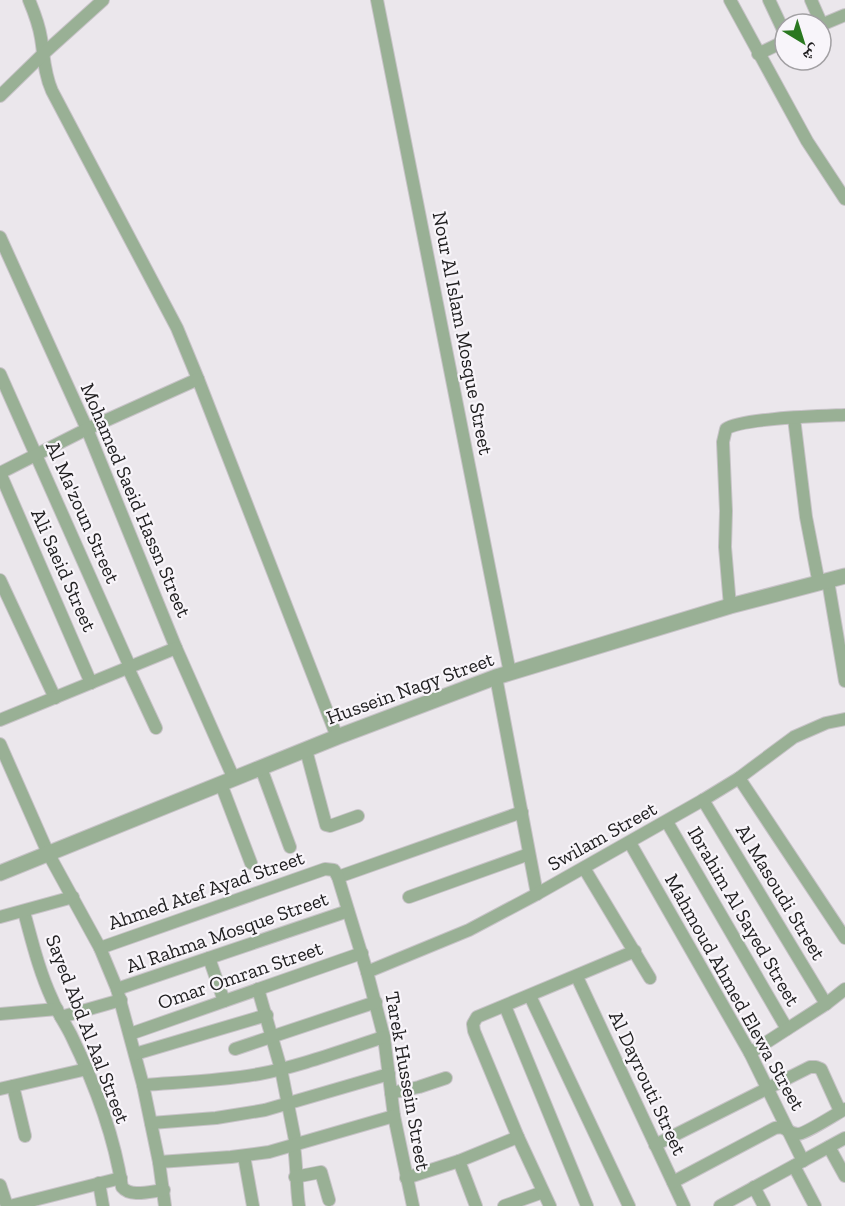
<svg xmlns="http://www.w3.org/2000/svg" width="845" height="1206" viewBox="0 0 845 1206" font-family="'Zilla Slab','Noto Naskh Arabic',serif">
  <rect width="100%" height="100%" fill="#ebe7ec"/>
  <g fill="none" stroke-linecap="round" stroke-linejoin="round">
    <defs>
      <g id="minor">
        <path d="M29 0C34 12 39 25 41 38 44 56 44 73 52 91L177 328 198 379 337 737"/>
        <path d="M377 0 510 673"/>
        <path d="M730 0 807 141 845 199"/>
        <path d="M769 0 785 34"/>
        <path d="M811 0 822 25"/>
        <path d="M821 25 845 15"/>
        <path d="M758 54 785 41"/>
        <path d="M0 96 42 55 103 0"/>
        <path d="M0 237 87 429 176 648 234 779"/>
        <path d="M0 374 130 667"/>
        <path d="M794 418 806 517 819 584"/>
        <path d="M0 580 55 698"/>
        <path d="M828 581 845 681"/>
        <path d="M730 606 725 547 726 511 723 442 726 429C741 418 823 416 845 415"/>
        <path d="M128 668 156 728"/>
        <path d="M496 677 537 894"/>
        <path d="M91 683 0 473 87 429 198 379"/>
        <path d="M0 720 176 648"/>
        <path d="M0 744 48 853 100 948 117 989 143 1085 159 1162 165 1206"/>
        <path d="M306 750 326 825 330 826 358 816"/>
        <path d="M261 768 290 847"/>
        <path d="M739 778 845 938"/>
        <path d="M221 784 251 863"/>
        <path d="M703 800 826 1004"/>
        <path d="M667 822 787 1029"/>
        <path d="M630 843 750 1053 803 1161"/>
        <path d="M584 868 650 978"/>
        <path d="M338 877 522 812"/>
        <path d="M409 897 529 854"/>
        <path d="M24 912C32 941 39 971 52 999 57 1012 65 1023 71 1035 94 1082 114 1135 122 1187 131 1198 151 1191 164 1190"/>
        <path d="M0 917 73 897"/>
        <path d="M100 948 325 869 334 870 338 877 367 972 384 1037 394 1116 413 1206"/>
        <path d="M209 958 224 1001"/>
        <path d="M367 972 469 930 537 894 703 800 739 778 794 737 826 723 845 719"/>
        <path d="M577 977 684 1206"/>
        <path d="M117 989 348 911"/>
        <path d="M258 989 281 1069 296 1145"/>
        <path d="M530 996 629 1206"/>
        <path d="M505 1006 587 1206"/>
        <path d="M0 1014 57 1009"/>
        <path d="M61 1017 121 1000"/>
        <path d="M130 1034 362 953"/>
        <path d="M235 1049 376 1002"/>
        <path d="M750 1053 826 1004 845 989"/>
        <path d="M135 1054 267 1015"/>
        <path d="M143 1085C181 1082 220 1081 259 1074 301 1066 343 1050 384 1037"/>
        <path d="M13 1086 25 1136"/>
        <path d="M0 1089 87 1069"/>
        <path d="M391 1093 419 1087 446 1078"/>
        <path d="M151 1123 216 1118 265 1110 389 1074"/>
        <path d="M655 1145 810 1067H816L821 1069 840 1111"/>
        <path d="M294 1146C297 1166 296 1186 299 1206"/>
        <path d="M829 1147 845 1176"/>
        <path d="M244 1156 253 1206"/>
        <path d="M459 1161 476 1206"/>
        <path d="M159 1162 231 1157 269 1152 394 1116"/>
        <path d="M794 1166 815 1206"/>
        <path d="M295 1177 321 1172 329 1200"/>
        <path d="M406 1178 459 1161 518 1137"/>
        <path d="M673 1182 775 1128C786 1125 788 1134 798 1134 805 1134 836 1114 845 1109"/>
        <path d="M99 1183 103 1206"/>
        <path d="M0 1185 7 1206"/>
        <path d="M754 1187 764 1206"/>
        <path d="M10 1206 121 1178"/>
        <path d="M504 1206 543 1192"/>
        <path d="M550 1206 518 1137 474 1031 473 1024 477 1017 635 951"/>
        <path d="M720 1206 845 1138"/>
      </g>
      <path id="tertiary" d="M0 873 337 737 496 677 730 606 845 576"/>
    </defs>
    <use href="#minor" stroke="#c7c3c7" stroke-width="14"/>
    <use href="#tertiary" stroke="#c7c3c7" stroke-width="17"/>
    <use href="#minor" stroke="#99b095" stroke-width="12"/>
    <use href="#tertiary" stroke="#99b095" stroke-width="15"/>
  </g>
  <g text-anchor="middle" dominant-baseline="central" stroke-width="4.5" stroke-linejoin="round" paint-order="stroke">
    <g font-size="20" fill="#212021" stroke="#f8f5fa">
      <text transform="translate(463 333) rotate(79)">Nour Al Islam Mosque Street</text>
      <text transform="translate(136 500) rotate(67)">Mohamed Saeid Hassn Street</text>
      <text transform="translate(83 512) rotate(66)">Al Ma'zoun Street</text>
      <text transform="translate(64 570) rotate(66)">Ali Saeid Street</text>
      <text transform="translate(410 688) rotate(-20)">Hussein Nagy Street</text>
      <text transform="translate(602 836) rotate(-29)">Swilam Street</text>
      <text transform="translate(206 890) rotate(-19)">Ahmed Atef Ayad Street</text>
      <text transform="translate(781 892) rotate(59)">Al Masoudi Street</text>
      <text transform="translate(744 916) rotate(60)">Ibrahim Al Sayed Street</text>
      <text transform="translate(227 932) rotate(-19)">Al Rahma Mosque Street</text>
      <text transform="translate(240 975) rotate(-19)">Omar Omran Street</text>
      <text transform="translate(735 992) rotate(61)">Mahmoud Ahmed Elewa Street</text>
      <text transform="translate(88 1029) rotate(69)">Sayed Abd Al Aal Street</text>
      <text transform="translate(408 1081) rotate(80)">Tarek Hussein Street</text>
      <text transform="translate(648 1083) rotate(65)">Al Dayrouti Street</text>
    </g>
  </g>
  <g transform="translate(803 42) rotate(142)"><circle r="28" fill="#f8f5fa" stroke="#a2a0a3" stroke-width="1.5"/>
  <path d="M0-4.5L10 22L0 15L-10 22Z" fill="#2a7820"/>
  <text y="-9" font-size="16" font-weight="bold" text-anchor="middle" fill="#212021">ش</text>
  </g>
</svg>
